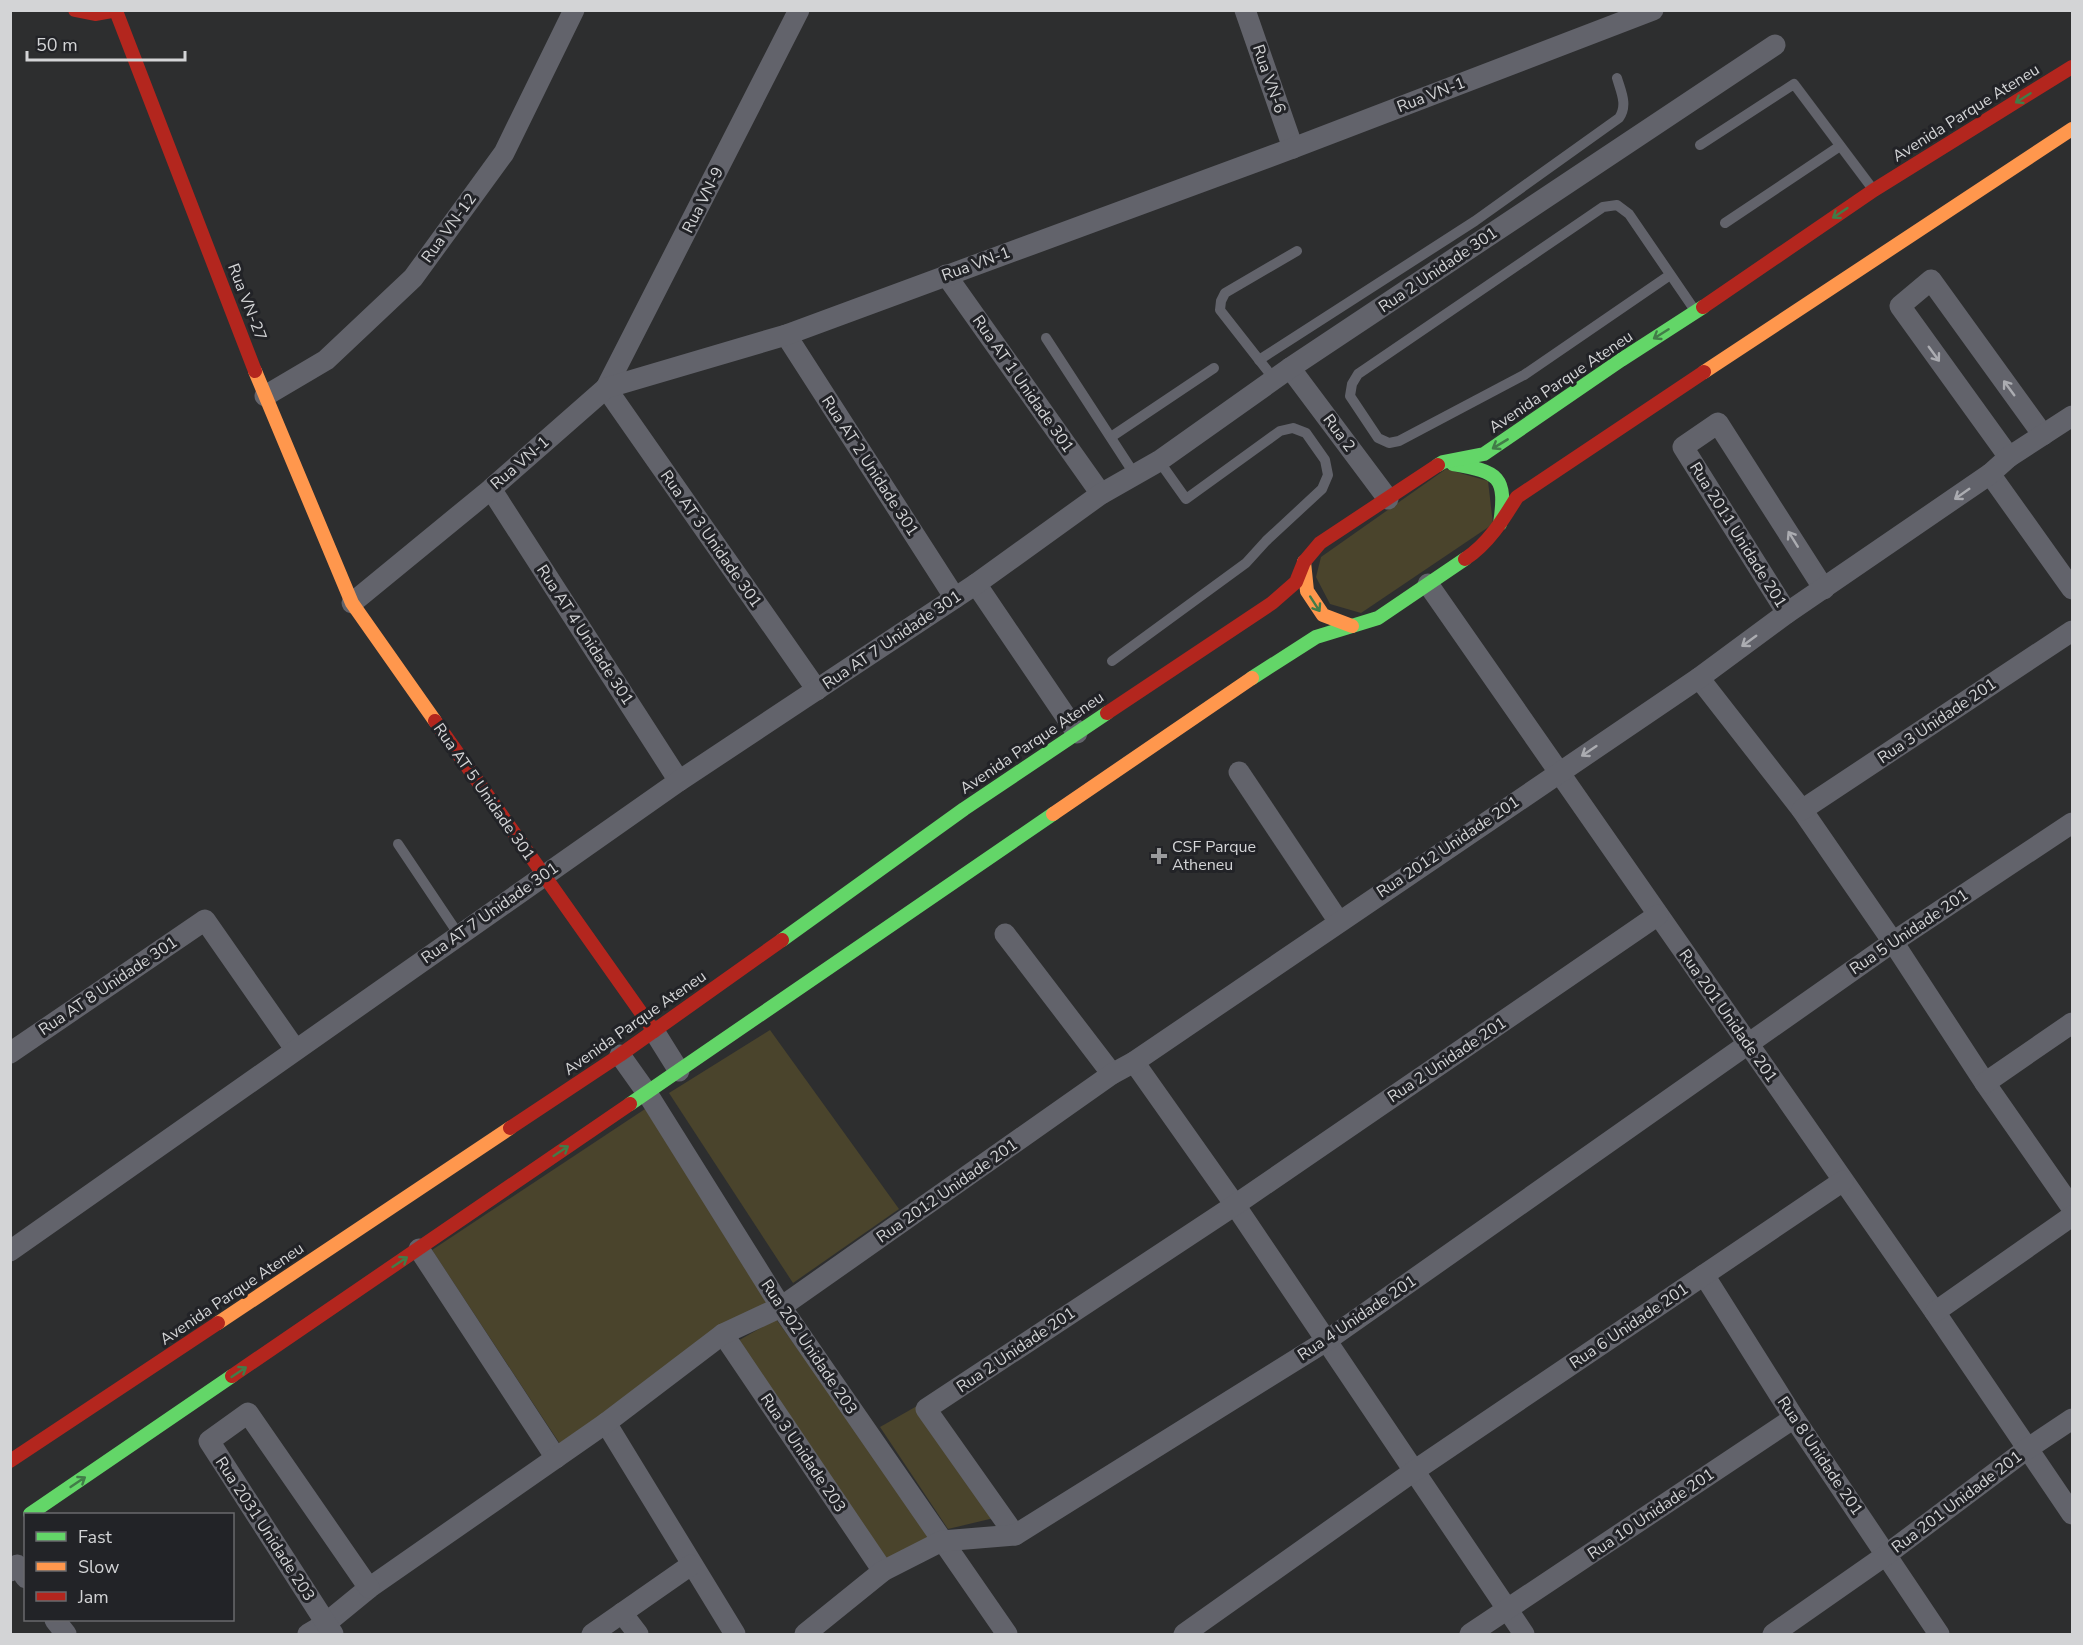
<svg xmlns="http://www.w3.org/2000/svg" width="2083" height="1645" viewBox="0 0 2083 1645" font-family="'Nunito Sans',sans-serif">
  <rect width="100%" height="100%" fill="#2d2e2f"/>
  <g fill="#4a442c">
    <path d="M1446 469 1488 481 1493 524 1361 613 1330 604 1316 577 1321 557Z"/>
    <path d="M770 1030 899 1209 793 1283 669 1093Z"/>
    <path d="M645 1109 771 1300 560 1444 432 1250Z"/>
    <path d="M776 1319 932 1536 887 1559 736 1342Z"/>
    <path d="M917 1406 994 1518 948 1529 880 1427Z"/>
  </g>
  <g fill="none" stroke-linecap="round" stroke-linejoin="round">
    <g stroke="#62636b" stroke-width="10">
      <path d="M1700 145 1794 84 1872 188"/>
      <path d="M1725 223 1840 146"/>
      <path d="M1670 275 1524 375 1399 441 1389 443 1378 438 1350 396 1352 384 1358 374 1603 207 1617 205 1629 214 1696 312"/>
      <path d="M1046 338 1135 475"/>
      <path d="M1259 360 1475 221 1619 118C1628 105 1621 92 1617 78"/>
      <path d="M1274 379 1220 310 1221 301 1225 293 1297 251"/>
      <path d="M1111 437 1214 368"/>
      <path d="M1112 661 1246 563 1266 541 1322 489 1328 475 1325 460 1306 433 1293 428 1280 431 1186 499 1159 461"/>
      <path d="M398 844 459 935"/>
    </g>
    <g stroke="#62636b" stroke-width="21">
      <path d="M1245 10 1293 148"/>
      <path d="M946 275 1101 494"/>
      <path d="M786 335 955 598"/>
      <path d="M1290 368 1388 499"/>
      <path d="M606 388 799 10"/>
      <path d="M606 388 817 690"/>
      <path d="M265 396 326 360 413 278 504 153 574 10"/>
      <path d="M2009 457 1900 306 1931 280 2043 435"/>
      <path d="M1990 474 2072 589"/>
      <path d="M491 489 679 781"/>
      <path d="M976 584 1077 733"/>
      <path d="M1428 584 1935 1312 2072 1514"/>
      <path d="M352 603 491 489 606 388 786 335 1293 148 1653 10"/>
      <path d="M1787 613 1683 447 1718 423 1824 589"/>
      <path d="M1699 678 1802 810 1893 942 1985 1083 2072 1208"/>
      <path d="M1239 772 1339 922"/>
      <path d="M1802 810 2072 631"/>
      <path d="M1005 934 1112 1074"/>
      <path d="M654 1031 679 1071"/>
      <path d="M10 1053 205 920 295 1049"/>
      <path d="M620 1055 647 1093 781 1307 1007 1634"/>
      <path d="M1134 1062 1235 1205 1524 1634"/>
      <path d="M1985 1083 2072 1023"/>
      <path d="M419 1249 556 1458"/>
      <path d="M10 1251 679 781 976 584 1101 494 1159 461 1290 368 1775 45"/>
      <path d="M1704 1275 1794 1418 1939 1634"/>
      <path d="M1935 1312 2072 1216"/>
      <path d="M723 1334 883 1571"/>
      <path d="M606 1423 735 1634"/>
      <path d="M1015 1535 926 1409 1235 1205 1658 915"/>
      <path d="M10 1571 17 1565 26 1578"/>
      <path d="M622 1613 638 1634"/>
      <path d="M55 1620 66 1634"/>
      <path d="M308 1634 325 1624 369 1588 606 1423 723 1334 781 1307 1112 1074 1134 1062 1699 678 1787 613 1990 474 2009 457 2072 416"/>
      <path d="M333 1634 209 1441 248 1413 369 1588"/>
      <path d="M592 1634 691 1565"/>
      <path d="M805 1634 883 1571 942 1541 1015 1535 1326 1341 1893 942 2072 823"/>
      <path d="M1184 1634 1414 1471 1843 1181"/>
      <path d="M1470 1634 1794 1418"/>
      <path d="M1773 1634 1886 1555 2027 1449 2072 1419"/>
    </g>
    <g stroke="#63d668" stroke-width="14">
      <path d="M1453 464C1499 472 1507 476 1500 524"/>
      <path d="M1438 465 1443 462 1484 454 1621 360 1703 307"/>
      <path d="M1252 678 1316 637 1378 618 1465 559"/>
      <path d="M782 940 964 809 1107 713"/>
      <path d="M630 1104 1053 814"/>
      <path d="M30 1514 232 1376"/>
    </g>
    <g stroke="#ff974d" stroke-width="14">
      <path d="M255 371 352 603 435 721"/>
      <path d="M1704 372 2072 129"/>
      <path d="M1304 562 1307 591 1323 615 1352 626"/>
      <path d="M1053 814 1252 678"/>
      <path d="M218 1323 510 1128"/>
    </g>
    <g stroke="#b3261e" stroke-width="14">
      <path d="M75 10 95 14 117 10"/>
      <path d="M116 11 255 371"/>
      <path d="M1703 307 1874 190 2072 67"/>
      <path d="M1465 559C1488 544 1503 520 1517 497L1704 372"/>
      <path d="M1107 713 1272 603 1296 582 1304 562 1320 543 1438 465"/>
      <path d="M435 721 654 1031"/>
      <path d="M510 1128 620 1055 782 940"/>
      <path d="M232 1376 630 1104"/>
      <path d="M10 1461 218 1323"/>
    </g>
  </g>
  <defs><path id="oneway-shaft" d="M-6 0H5M1.5-3L5.5 0L1.5 3" fill="none" stroke-width="1.6" stroke-linecap="round" stroke-linejoin="round" transform="scale(1.5)"/></defs>
  <g stroke="#427c48">
    <use href="#oneway-shaft" transform="translate(2023 98) rotate(148)"/>
    <use href="#oneway-shaft" transform="translate(1840 213) rotate(146)"/>
    <use href="#oneway-shaft" transform="translate(1661 334) rotate(148)"/>
    <use href="#oneway-shaft" transform="translate(1500 444) rotate(149)"/>
    <use href="#oneway-shaft" transform="translate(1315 604) rotate(57)"/>
    <use href="#oneway-shaft" transform="translate(561 1151) rotate(-34)"/>
    <use href="#oneway-shaft" transform="translate(400 1262) rotate(-34)"/>
    <use href="#oneway-shaft" transform="translate(239 1372) rotate(-34)"/>
    <use href="#oneway-shaft" transform="translate(78 1482) rotate(-34)"/>
  </g>
  <g stroke="#abacb1">
    <use href="#oneway-shaft" transform="translate(1934 354) rotate(54)"/>
    <use href="#oneway-shaft" transform="translate(2009 388) rotate(-126)"/>
    <use href="#oneway-shaft" transform="translate(1962 494) rotate(145)"/>
    <use href="#oneway-shaft" transform="translate(1793 539) rotate(-122)"/>
    <use href="#oneway-shaft" transform="translate(1749 641) rotate(144)"/>
    <use href="#oneway-shaft" transform="translate(1589 751) rotate(146)"/>
  </g>
  <path fill="#999a9c" stroke="#222327" stroke-width="2" d="M1156 847h6v6h6v6h-6v6h-6v-6h-6v-6h6z"/>
  <g text-anchor="middle" dominant-baseline="central" stroke-width="6" stroke-linejoin="round" paint-order="stroke">
    <g font-size="16" fill="#d3d4d6" stroke="#222327">
      <text transform="translate(1269 79) rotate(71)">Rua VN-6</text>
      <text transform="translate(1431 95) rotate(-21)">Rua VN-1</text>
      <text transform="translate(1966 113) rotate(-32)">Avenida Parque Ateneu</text>
      <text transform="translate(703 200) rotate(-63)">Rua VN-9</text>
      <text transform="translate(449 228) rotate(-54)">Rua VN-12</text>
      <text transform="translate(976 264) rotate(-20)">Rua VN-1</text>
      <text transform="translate(1438 270) rotate(-34)">Rua 2 Unidade 301</text>
      <text transform="translate(247 302) rotate(69)">Rua VN-27</text>
      <text transform="translate(1561 382) rotate(-34)">Avenida Parque Ateneu</text>
      <text transform="translate(1023 384) rotate(55)">Rua AT 1 Unidade 301</text>
      <text transform="translate(1339 433) rotate(53)">Rua 2</text>
      <text transform="translate(520 463) rotate(-41)">Rua VN-1</text>
      <text transform="translate(870 466) rotate(57)">Rua AT 2 Unidade 301</text>
      <text transform="translate(1738 535) rotate(58)">Rua 2011 Unidade 201</text>
      <text transform="translate(711 539) rotate(55)">Rua AT 3 Unidade 301</text>
      <text transform="translate(585 635) rotate(57)">Rua AT 4 Unidade 301</text>
      <text transform="translate(892 640) rotate(-34)">Rua AT 7 Unidade 301</text>
      <text transform="translate(1937 721) rotate(-34)">Rua 3 Unidade 201</text>
      <text transform="translate(1032 743) rotate(-34)">Avenida Parque Ateneu</text>
      <text transform="translate(484 792) rotate(55)">Rua AT 5 Unidade 301</text>
      <text transform="translate(1448 847) rotate(-34)">Rua 2012 Unidade 201</text>
      <text transform="translate(490 913) rotate(-35)">Rua AT 7 Unidade 301</text>
      <text transform="translate(1909 932) rotate(-34)">Rua 5 Unidade 201</text>
      <text transform="translate(108 986) rotate(-34)">Rua AT 8 Unidade 301</text>
      <text transform="translate(1728 1016) rotate(55)">Rua 201 Unidade 201</text>
      <text transform="translate(635 1023) rotate(-35)">Avenida Parque Ateneu</text>
      <text transform="translate(1447 1060) rotate(-34)">Rua 2 Unidade 201</text>
      <text transform="translate(947 1191) rotate(-35)">Rua 2012 Unidade 201</text>
      <text transform="translate(232 1294) rotate(-34)">Avenida Parque Ateneu</text>
      <text transform="translate(1357 1318) rotate(-34)">Rua 4 Unidade 201</text>
      <text transform="translate(1629 1326) rotate(-34)">Rua 6 Unidade 201</text>
      <text transform="translate(809 1347) rotate(56)">Rua 202 Unidade 203</text>
      <text transform="translate(1016 1350) rotate(-34)">Rua 2 Unidade 201</text>
      <text transform="translate(803 1453) rotate(56)">Rua 3 Unidade 203</text>
      <text transform="translate(1820 1456) rotate(56)">Rua 8 Unidade 201</text>
      <text transform="translate(1957 1502) rotate(-37)">Rua 201 Unidade 201</text>
      <text transform="translate(1651 1514) rotate(-34)">Rua 10 Unidade 201</text>
      <text transform="translate(265 1529) rotate(57)">Rua 2031 Unidade 203</text>
    </g>
    <g font-size="16" fill="#d3d4d6" stroke="#222327" text-anchor="start">
      <text x="1172" y="847">CSF Parque<tspan x="1172" dy="18">Atheneu</tspan></text>
    </g>
  </g>
  <rect width="2083" height="1645" fill="none" stroke="#d3d4d6" stroke-width="24"/>
  <rect x="24" y="1513" width="210" height="108" fill="#222327" stroke="#696a6d" stroke-width="1.5"/>
  <rect x="36" y="1532" width="30" height="9" fill="#63d668" stroke="#696a6d" stroke-width="1.5"/>
  <text x="78" y="1543" font-size="18" fill="#d3d4d6">Fast</text>
  <rect x="36" y="1562" width="30" height="9" fill="#ff974d" stroke="#696a6d" stroke-width="1.5"/>
  <text x="78" y="1573" font-size="18" fill="#d3d4d6">Slow</text>
  <rect x="36" y="1592" width="30" height="9" fill="#b3261e" stroke="#696a6d" stroke-width="1.5"/>
  <text x="78" y="1603" font-size="18" fill="#d3d4d6">Jam</text>
  <path d="M27 51v9h158v-9" fill="none" stroke="#d3d4d6" stroke-width="3"/>
  <text x="36" y="51" font-size="18" fill="#d3d4d6" stroke="#222327" stroke-width="4.5" paint-order="stroke">50 m</text>
</svg>
